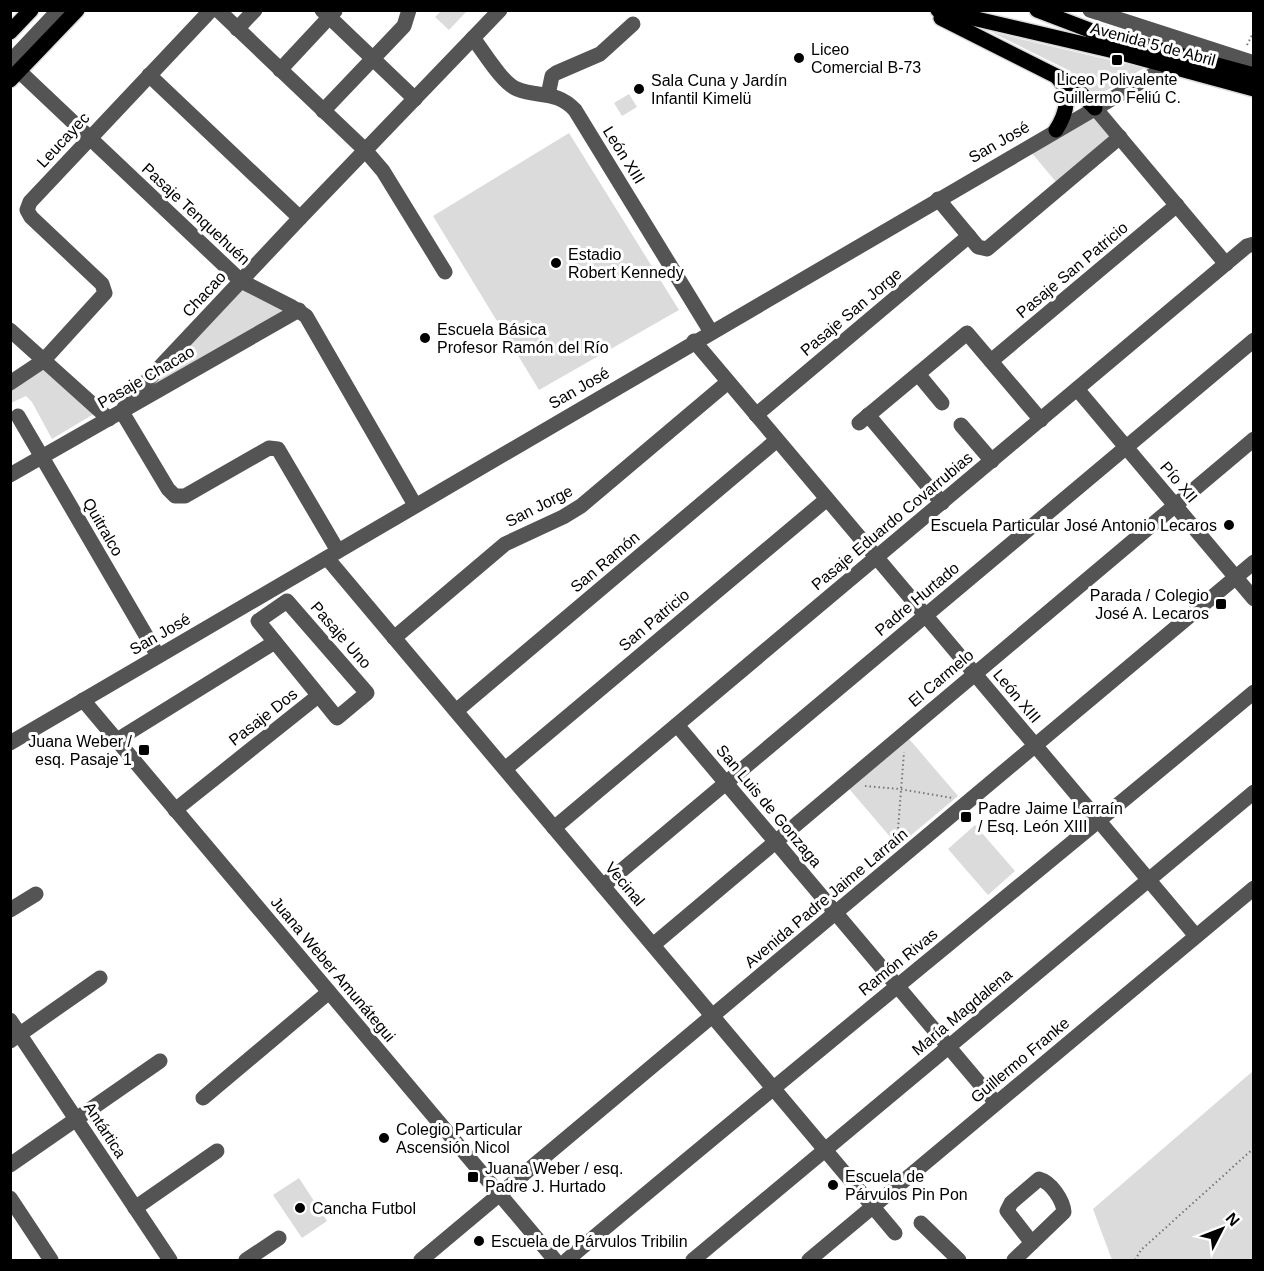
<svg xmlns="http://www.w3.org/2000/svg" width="1264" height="1271" viewBox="0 0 1264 1271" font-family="Arial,sans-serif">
  <rect width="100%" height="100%" fill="#fff"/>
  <g fill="#dbdbdb">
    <path d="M441 11V10L467 11 449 30 435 17Z"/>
    <path d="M991 32 1144 68 1097 96 1068 70Z"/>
    <path d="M629 94 637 107 622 116 614 103Z"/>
    <path d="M1091 114 1111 138 1057 183 1030 151Z"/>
    <path d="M569 133 679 310 539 390 433 216Z"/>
    <path d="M245 285 294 311 130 404Z"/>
    <path d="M39 361 97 412 52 439 32 402 26 396 11 403V382Z"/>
    <path d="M904 733 958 796 898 846 845 784Z"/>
    <path d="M975 825 1015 871 988 895 948 849Z"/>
    <path d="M1253 1071V1260H1112L1093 1209Z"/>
    <path d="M299 1178 327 1221 302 1238 273 1195Z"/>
  </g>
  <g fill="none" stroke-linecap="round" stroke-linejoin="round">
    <defs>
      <g id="major">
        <path d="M938 10 1114 51 1254 89"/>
        <path d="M1037 10 1092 31 1254 75"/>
        <path d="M941 18 1072 84 1095 108"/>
        <path d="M10 32 31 10"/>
        <path d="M10 80 77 10"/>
        <path d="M1056 130C1067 113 1072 92 1057 77"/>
      </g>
    </defs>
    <use href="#major" stroke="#dbdbdb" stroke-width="18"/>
    <g stroke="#767676" stroke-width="2" stroke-dasharray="1.5 3" stroke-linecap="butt">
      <path d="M1247 45 1254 31"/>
      <path d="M865 786 900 789 952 798"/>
      <path d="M897 842 904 752"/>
      <path d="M1135 1260 1141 1250 1254 1148"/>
    </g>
    <g stroke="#545454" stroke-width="15">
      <path d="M218 10 365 150 383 171 445 272"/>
      <path d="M322 10 415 99"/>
      <path d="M1090 10 1254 63"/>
      <path d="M237 29 255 10"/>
      <path d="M473 38C484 52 502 83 517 89 539 98 556 90 575 110L711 332"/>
      <path d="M10 62 59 10"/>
      <path d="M280 70 335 11"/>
      <path d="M19 71 241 281 292 307 306 316 415 505"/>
      <path d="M149 75 300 218"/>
      <path d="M548 95 552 76 556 73 600 54 633 24"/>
      <path d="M1095 108 1226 264"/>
      <path d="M323 111 404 26 409 10"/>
      <path d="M938 199 978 247 987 249 1120 137"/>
      <path d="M10 330 109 419"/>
      <path d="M694 341 1196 936"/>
      <path d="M991 361 1177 205"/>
      <path d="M918 374 942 403"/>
      <path d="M10 383 43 361 105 293 102 284 31 217 27 210 30 202 211 10"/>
      <path d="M1077 389 1254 599"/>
      <path d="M756 415 969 236"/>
      <path d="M868 415 942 503"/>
      <path d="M18 416 158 656"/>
      <path d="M859 423 967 333 1041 420"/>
      <path d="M961 425 992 461"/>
      <path d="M10 475 299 310"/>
      <path d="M338 551 278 449 269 448 185 496H175L168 489 122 412 127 402 300 218 500 10"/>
      <path d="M327 558 895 1233"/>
      <path d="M287 601 367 693 337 718 258 621Z"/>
      <path d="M394 638 505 544 563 517 581 506 728 382"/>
      <path d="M83 700 555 1260"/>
      <path d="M456 711 777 440"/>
      <path d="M677 725 996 1103"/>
      <path d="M117 740 275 642"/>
      <path d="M10 743 1168 66"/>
      <path d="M505 769 827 499"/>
      <path d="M175 810 318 696"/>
      <path d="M554 828 1247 246 1254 244"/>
      <path d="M603 886 1254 340"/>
      <path d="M10 910 36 894"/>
      <path d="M653 945 1254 439"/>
      <path d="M10 1020 170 1260"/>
      <path d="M10 1041 100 978"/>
      <path d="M203 1098 329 992"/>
      <path d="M10 1165 160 1061"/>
      <path d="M10 1198 51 1260"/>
      <path d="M135 1208 217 1151"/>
      <path d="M921 1223 959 1260"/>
      <path d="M246 1260 279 1238"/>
      <path d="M421 1260 1254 562"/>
      <path d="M567 1260C794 1069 1025 883 1254 692"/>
      <path d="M693 1260 1254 792"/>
      <path d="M809 1260 1254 888"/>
      <path d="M1014 1260 1064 1212C1063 1200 1051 1182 1039 1179L1011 1203 1007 1211 1032 1243"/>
    </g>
    <use href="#major" stroke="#000" stroke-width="15"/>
  </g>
  <g fill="#000" stroke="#fff" stroke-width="2">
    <circle cx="799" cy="58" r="6"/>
    <rect x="1111" y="54" width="12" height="12" rx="3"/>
    <circle cx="639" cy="89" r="6"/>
    <circle cx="556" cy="263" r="6"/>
    <circle cx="425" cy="338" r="6"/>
    <circle cx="1229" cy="525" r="6"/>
    <rect x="1215" y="598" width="12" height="12" rx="3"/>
    <rect x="138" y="744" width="12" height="12" rx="3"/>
    <rect x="960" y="811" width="12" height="12" rx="3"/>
    <circle cx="384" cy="1138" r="6"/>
    <rect x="467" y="1171" width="12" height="12" rx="3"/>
    <circle cx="833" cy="1185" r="6"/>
    <circle cx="300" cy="1208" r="6"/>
    <circle cx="479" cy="1241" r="6"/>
  </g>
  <g text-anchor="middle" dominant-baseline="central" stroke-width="6" stroke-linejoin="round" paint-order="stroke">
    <g font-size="16" fill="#000" stroke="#fff">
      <text transform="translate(1153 44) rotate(15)">Avenida 5 de Abril</text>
      <text transform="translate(63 140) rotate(-47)">Leucayec</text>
      <text transform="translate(999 142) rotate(-30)">San José</text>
      <text transform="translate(624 155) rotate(58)">León XIII</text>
      <text transform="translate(196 214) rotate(43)">Pasaje Tenquehuén</text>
      <text transform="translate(1072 270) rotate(-40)">Pasaje San Patricio</text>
      <text transform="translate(204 294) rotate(-47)">Chacao</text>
      <text transform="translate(851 312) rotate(-40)">Pasaje San Jorge</text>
      <text transform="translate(146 377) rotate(-30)">Pasaje Chacao</text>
      <text transform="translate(579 388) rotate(-30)">San José</text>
      <text transform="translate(1179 482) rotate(50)">Pío XII</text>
      <text transform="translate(539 506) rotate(-27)">San Jorge</text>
      <text transform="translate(892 521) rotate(-40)">Pasaje Eduardo Covarrubias</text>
      <text transform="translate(103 527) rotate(60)">Quitralco</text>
      <text transform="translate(605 562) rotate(-40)">San Ramón</text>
      <text transform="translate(917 599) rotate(-40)">Padre Hurtado</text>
      <text transform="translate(654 620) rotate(-40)">San Patricio</text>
      <text transform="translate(160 634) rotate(-30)">San José</text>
      <text transform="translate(341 635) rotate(49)">Pasaje Uno</text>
      <text transform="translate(941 678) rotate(-40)">El Carmelo</text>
      <text transform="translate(1017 696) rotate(50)">León XIII</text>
      <text transform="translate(263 717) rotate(-38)">Pasaje Dos</text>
      <text transform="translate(769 806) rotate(50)">San Luis de Gonzaga</text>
      <text transform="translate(625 884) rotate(50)">Vecinal</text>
      <text transform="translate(826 898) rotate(-40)">Avenida Padre Jaime Larraín</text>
      <text transform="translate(898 962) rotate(-39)">Ramón Rivas</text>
      <text transform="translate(333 969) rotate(50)">Juana Weber Amunátegui</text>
      <text transform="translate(962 1012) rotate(-40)">María Magdalena</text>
      <text transform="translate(1020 1060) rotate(-40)">Guillermo Franke</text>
      <text transform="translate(105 1130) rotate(57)">Antártica</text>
    </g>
    <g font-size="16" fill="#000" stroke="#fff" text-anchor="start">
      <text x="811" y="49">Liceo<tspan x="811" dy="18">Comercial B-73</tspan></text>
      <text x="1117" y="79" text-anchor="middle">Liceo Polivalente<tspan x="1117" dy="18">Guillermo Feliú C.</tspan></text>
      <text x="651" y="80">Sala Cuna y Jardín<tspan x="651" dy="18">Infantil Kimelü</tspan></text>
      <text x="568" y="254">Estadio<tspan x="568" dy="18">Robert Kennedy</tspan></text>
      <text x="437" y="329">Escuela Básica<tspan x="437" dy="18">Profesor Ramón del Río</tspan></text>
      <text x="1217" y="525" text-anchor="end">Escuela Particular José Antonio Lecaros</text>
      <text x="1209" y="595" text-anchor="end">Parada / Colegio<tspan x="1209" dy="18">José A. Lecaros</tspan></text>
      <text x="132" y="741" text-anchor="end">Juana Weber /<tspan x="132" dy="18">esq. Pasaje 1</tspan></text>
      <text x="978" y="808">Padre Jaime Larraín<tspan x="978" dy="18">/ Esq. León XIII</tspan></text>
      <text x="396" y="1129">Colegio Particular<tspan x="396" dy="18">Ascensión Nicol</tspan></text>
      <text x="485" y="1168">Juana Weber / esq.<tspan x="485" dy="18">Padre J. Hurtado</tspan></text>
      <text x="845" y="1176">Escuela de<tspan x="845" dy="18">Párvulos Pin Pon</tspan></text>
      <text x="312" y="1208">Cancha Futbol</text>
      <text x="491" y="1241">Escuela de Párvulos Tribilin</text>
    </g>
  </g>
  <rect width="1264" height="1271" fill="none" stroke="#000000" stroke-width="24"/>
  <g transform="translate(1222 1229) rotate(48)" stroke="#ffffff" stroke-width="4.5" paint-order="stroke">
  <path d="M0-4.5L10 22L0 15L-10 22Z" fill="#000000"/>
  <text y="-9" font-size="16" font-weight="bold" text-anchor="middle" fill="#000000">N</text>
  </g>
</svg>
